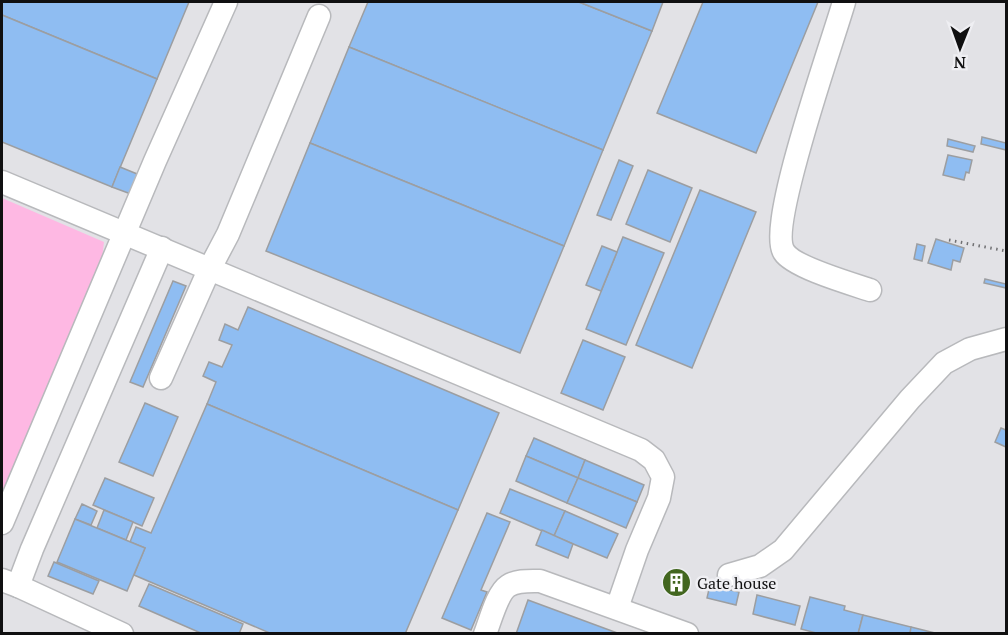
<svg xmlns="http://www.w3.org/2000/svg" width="1008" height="635" viewBox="0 0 1008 635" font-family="'PT Serif',serif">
  <rect width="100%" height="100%" fill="#e2e2e6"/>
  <path fill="#feb8e3" d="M2 198 104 242 100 276 2 502Z"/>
  <g fill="#8fbdf2" stroke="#9c9ea1" stroke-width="1.5">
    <path d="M2 2H189L157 79 2 15Z"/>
    <path d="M368 2H579L652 31 603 150 349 47Z"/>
    <path d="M579 2H663L652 31Z"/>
    <path d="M703 2H818L756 153 657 113Z"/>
    <path d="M2 15 157 79 112 187 2 142Z"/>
    <path d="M349 47 603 150 564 246 310 143Z"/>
    <path d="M982 137 1006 143V150L981 144Z"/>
    <path d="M948 139 975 146 973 152 947 146Z"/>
    <path d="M310 143 564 246 520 353 266 251Z"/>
    <path d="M948 155 972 160 969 173 966 172 964 180 943 175Z"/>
    <path d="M619 160 633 166 611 220 597 215Z"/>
    <path d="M120 167 147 178 139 197 112 187Z"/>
    <path d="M648 170 692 188 670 242 626 224Z"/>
    <path d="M700 190 756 212 692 368 636 345Z"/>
    <path d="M623 237 664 253 626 345 586 329Z"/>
    <path d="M936 239 964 248 960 262 953 260 951 270 928 263Z"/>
    <path d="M917 244 925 246 922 261 914 259Z"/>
    <path d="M602 246 617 252 601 291 586 285Z"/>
    <path d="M985 279 1006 284V288L984 283Z"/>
    <path d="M173 281 186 286 143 387 130 382Z"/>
    <path d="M248 307 499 413 458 510 207 404 216 382 203 376 209 362 222 367 232 345 219 340 225 324 238 330Z"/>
    <path d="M583 340 625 357 603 410 561 393Z"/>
    <path d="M145 403 178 417 153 476 119 462Z"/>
    <path d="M207 404 458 510 405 634H272L134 575 145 548 130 542 136 527 151 533Z"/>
    <path d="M1001 428 1006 430V447L995 442Z"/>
    <path d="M534 438 585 460 578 478 526 456Z"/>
    <path d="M526 456 578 478 567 503 516 481Z"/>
    <path d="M585 460 644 485 637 502 578 478Z"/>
    <path d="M105 478 154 498 142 526 93 505Z"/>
    <path d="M578 478 637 502 626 528 567 503Z"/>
    <path d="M510 489 565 511 554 536 500 513Z"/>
    <path d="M82 504 97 511 91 525 75 519Z"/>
    <path d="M104 510 133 522 126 540 97 528Z"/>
    <path d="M565 511 618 534 607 558 554 536Z"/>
    <path d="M487 513 510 522 481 590 487 592 471 630 442 618Z"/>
    <path d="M75 519 145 548 127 591 57 562Z"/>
    <path d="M542 530 573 544 568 558 536 545Z"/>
    <path d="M54 562 99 581 93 594 48 576Z"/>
    <path d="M674 570 685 574 677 596 667 592Z"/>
    <path d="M149 584 243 624 239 634H203L139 606Z"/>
    <path d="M710 585 739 592 736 605 707 598Z"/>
    <path d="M757 595 800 606 795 625 753 614Z"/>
    <path d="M810 597 845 606 844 610 863 615 858 634H820L801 629Z"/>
    <path d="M528 600 620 634H516Z"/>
    <path d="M863 615 911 627 910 634H858Z"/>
    <path d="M911 627 939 634H910Z"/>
  </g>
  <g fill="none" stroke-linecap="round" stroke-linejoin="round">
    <defs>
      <g id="minor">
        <path d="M844 2C833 41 767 225 784 252 793 267 852 284 870 290"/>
        <path d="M2 182 641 450 654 460 663 477 659 498 637 550 617 608"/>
        <path d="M161 378 209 270 228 234 319 16"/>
        <path d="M2 523 155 161 226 2"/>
        <path d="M729 575 760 566 783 550 910 399 944 363 970 349 1006 339"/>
        <path d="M2 580 18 586 122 634"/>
        <path d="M18 586 32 549 162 248"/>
        <path d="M485 634C490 622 497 593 508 586 517 580 530 581 540 581L687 634"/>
      </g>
    </defs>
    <use href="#minor" stroke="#b8b9bc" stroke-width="25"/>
    <path stroke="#707073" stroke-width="3" stroke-dasharray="1.5 4.5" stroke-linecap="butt" d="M949 240 1006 251"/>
    <use href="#minor" stroke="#fff" stroke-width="22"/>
  </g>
  <defs>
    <symbol id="building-disc" viewBox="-11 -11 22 22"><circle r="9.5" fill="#42661f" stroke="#efeff3"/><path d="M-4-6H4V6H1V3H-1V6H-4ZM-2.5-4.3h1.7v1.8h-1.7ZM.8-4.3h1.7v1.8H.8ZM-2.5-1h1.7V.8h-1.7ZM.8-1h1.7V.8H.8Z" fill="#fff"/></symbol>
  </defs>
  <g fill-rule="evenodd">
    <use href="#building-disc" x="660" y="566" width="33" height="33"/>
  </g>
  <g text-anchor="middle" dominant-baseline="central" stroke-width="5" stroke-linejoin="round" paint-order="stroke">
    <g font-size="16" fill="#101011" stroke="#efeff3" text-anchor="start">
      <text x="697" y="583">Gate house</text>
    </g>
  </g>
  <rect width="1008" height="635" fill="none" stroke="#101011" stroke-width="6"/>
  <g transform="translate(960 48) rotate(181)" stroke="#efeff3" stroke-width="4.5" paint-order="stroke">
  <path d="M0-4.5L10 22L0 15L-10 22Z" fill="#101011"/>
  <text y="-9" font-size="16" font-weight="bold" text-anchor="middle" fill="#101011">N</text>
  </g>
</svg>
